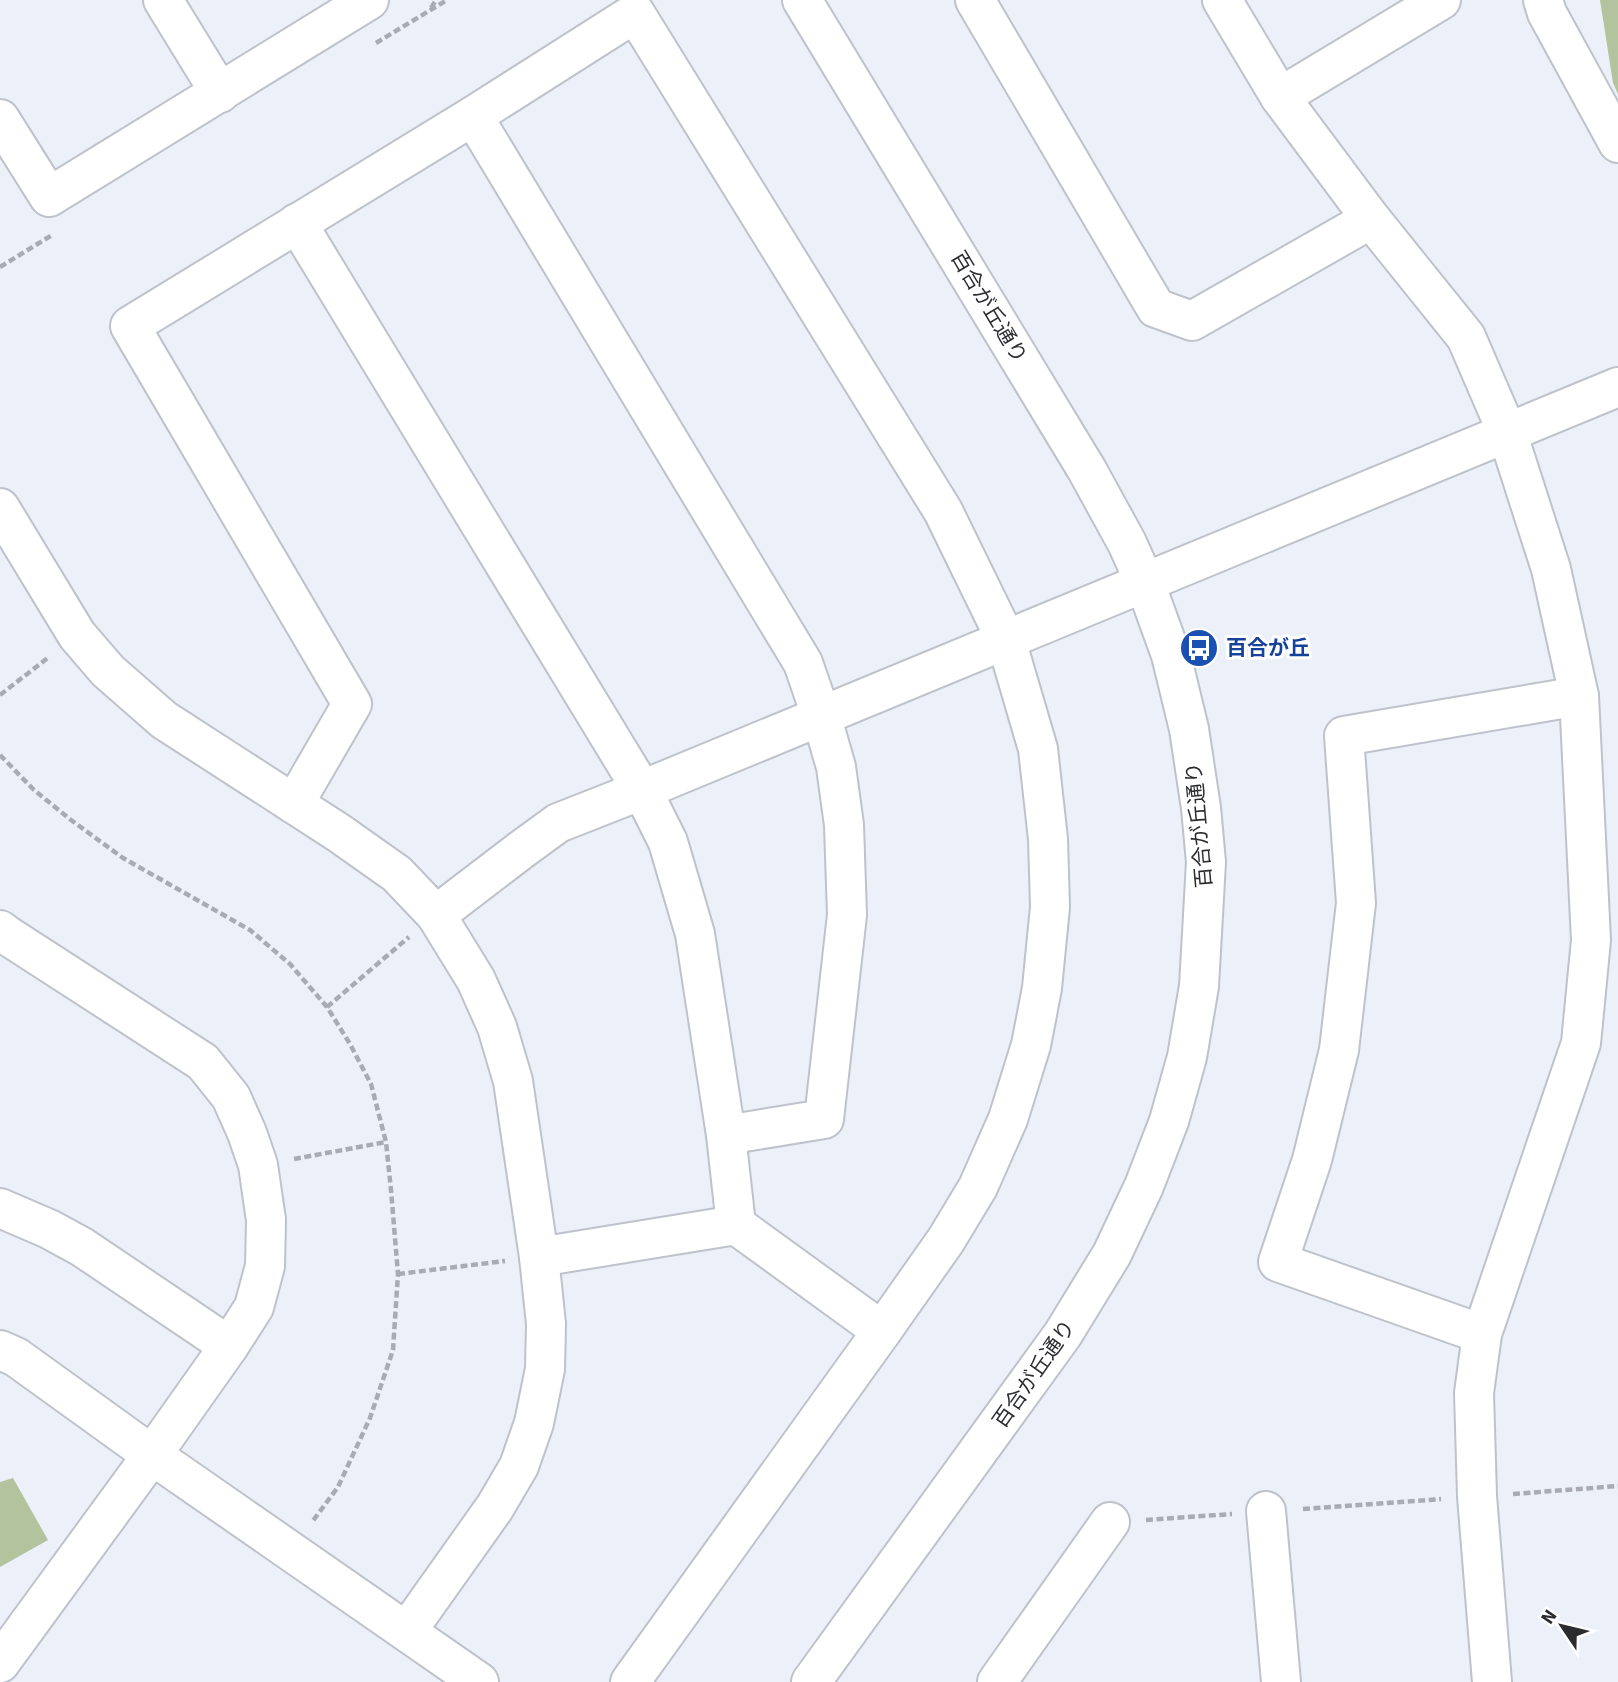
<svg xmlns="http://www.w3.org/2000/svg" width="1618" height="1682" viewBox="0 0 1618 1682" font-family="'Source Sans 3','Noto Sans JP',sans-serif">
  <rect width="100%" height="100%" fill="#ecf0f8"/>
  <g fill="#b3c39d">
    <path d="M1600 0H1618V94L1613 83Z"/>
    <path d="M13 1478 48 1540 0 1567V1482Z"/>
  </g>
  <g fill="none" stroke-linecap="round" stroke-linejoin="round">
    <defs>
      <g id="minor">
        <path d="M163 0 220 93"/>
        <path d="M975 0 1156 308 1192 321 1371 219"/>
        <path d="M1222 0 1280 97 1371 219 1466 337 1507 432 1551 569 1579 696 1591 940 1581 1043 1482 1334 1474 1393 1477 1496 1492 1682"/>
        <path d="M1543 0 1547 13 1618 143"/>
        <path d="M1280 97 1441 0"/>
        <path d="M473 116 803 663 821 715 836 767 844 825 847 915 824 1119 726 1135"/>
        <path d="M0 119 49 197 369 0"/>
        <path d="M297 223 642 790 668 842 695 934 726 1135 736 1225"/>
        <path d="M0 508 77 635 108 671 164 720 339 833 397 874 436 915 476 980 497 1027 513 1081 539 1257 546 1324 545 1369 534 1423 519 1466 495 1507 407 1631"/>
        <path d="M294 804 352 704 130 326 473 116 635 13 943 511 1006 640 1038 749 1048 839 1050 907 1042 988 1031 1045 1008 1119 978 1187 946 1240 882 1331 630 1682"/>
        <path d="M436 915 521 850 558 823 642 790 1618 387"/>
        <path d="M0 930 8 936 203 1062 231 1097 247 1133 258 1165 266 1220 265 1266 254 1307 229 1346 152 1455 0 1663"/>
        <path d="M0 1208 49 1229 82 1247 229 1346"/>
        <path d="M539 1257 736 1225 882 1331"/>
        <path d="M1482 1334 1278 1262 1312 1160 1339 1050 1356 903 1344 736 1579 696"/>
        <path d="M0 1350 16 1357 152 1455 479 1682"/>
        <path d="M1266 1511 1281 1682"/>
        <path d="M997 1682 1110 1522"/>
      </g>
      <path id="tertiary" d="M802 0 1087 470 1127 543 1145 583 1171 655 1189 729 1201 808 1206 862 1199 986 1187 1057 1169 1121 1144 1186 1112 1254 1063 1334 811 1682"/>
    </defs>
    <use href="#minor" stroke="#bec2ca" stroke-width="42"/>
    <use href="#tertiary" stroke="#bec2ca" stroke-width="42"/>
    <g stroke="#a9abb2" stroke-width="4.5" stroke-dasharray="7 3.5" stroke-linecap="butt">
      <path d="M431 8 436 0"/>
      <path d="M376 43 447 0"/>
      <path d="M0 267 52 235"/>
      <path d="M0 695 49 657"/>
      <path d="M0 755 34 790 71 820 123 858 250 930 290 964 327 1007 350 1044 371 1084 386 1142 391 1190 398 1274 393 1350 370 1418 338 1487 312 1522"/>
      <path d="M327 1007 409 937"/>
      <path d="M294 1159 386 1142"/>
      <path d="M398 1274 505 1261"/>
      <path d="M1513 1494 1618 1486"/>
      <path d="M1303 1509 1441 1499"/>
      <path d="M1146 1520 1232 1514"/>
    </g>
    <use href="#minor" stroke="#fff" stroke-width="38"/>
    <use href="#tertiary" stroke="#fff" stroke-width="38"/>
  </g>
  <defs>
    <symbol id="bus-disc" viewBox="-11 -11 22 22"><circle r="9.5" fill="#1a4fb4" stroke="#fff"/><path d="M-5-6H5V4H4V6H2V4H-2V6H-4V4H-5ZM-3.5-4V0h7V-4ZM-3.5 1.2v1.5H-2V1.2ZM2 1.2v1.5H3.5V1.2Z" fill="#fff"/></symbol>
  </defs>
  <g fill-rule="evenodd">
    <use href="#bus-disc" x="1177" y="626" width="44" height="44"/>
  </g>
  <g text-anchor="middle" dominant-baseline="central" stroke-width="6" stroke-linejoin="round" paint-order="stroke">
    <g font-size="21" fill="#2b2c2f" stroke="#fff">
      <text transform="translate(989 307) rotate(59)">百合が丘通り</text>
      <text transform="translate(1199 825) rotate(-95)">百合が丘通り</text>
      <text transform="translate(1034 1374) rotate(-55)">百合が丘通り</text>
    </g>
    <g font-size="21" font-weight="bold" fill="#164399" stroke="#fff" text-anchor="start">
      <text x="1226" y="648">百合が丘</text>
    </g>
  </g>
  <g transform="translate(1562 1626) rotate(305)" stroke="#ffffff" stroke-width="5" paint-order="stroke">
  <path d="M0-5L12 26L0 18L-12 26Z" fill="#2b2c2f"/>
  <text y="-10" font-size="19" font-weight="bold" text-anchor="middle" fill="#2b2c2f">N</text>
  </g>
</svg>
